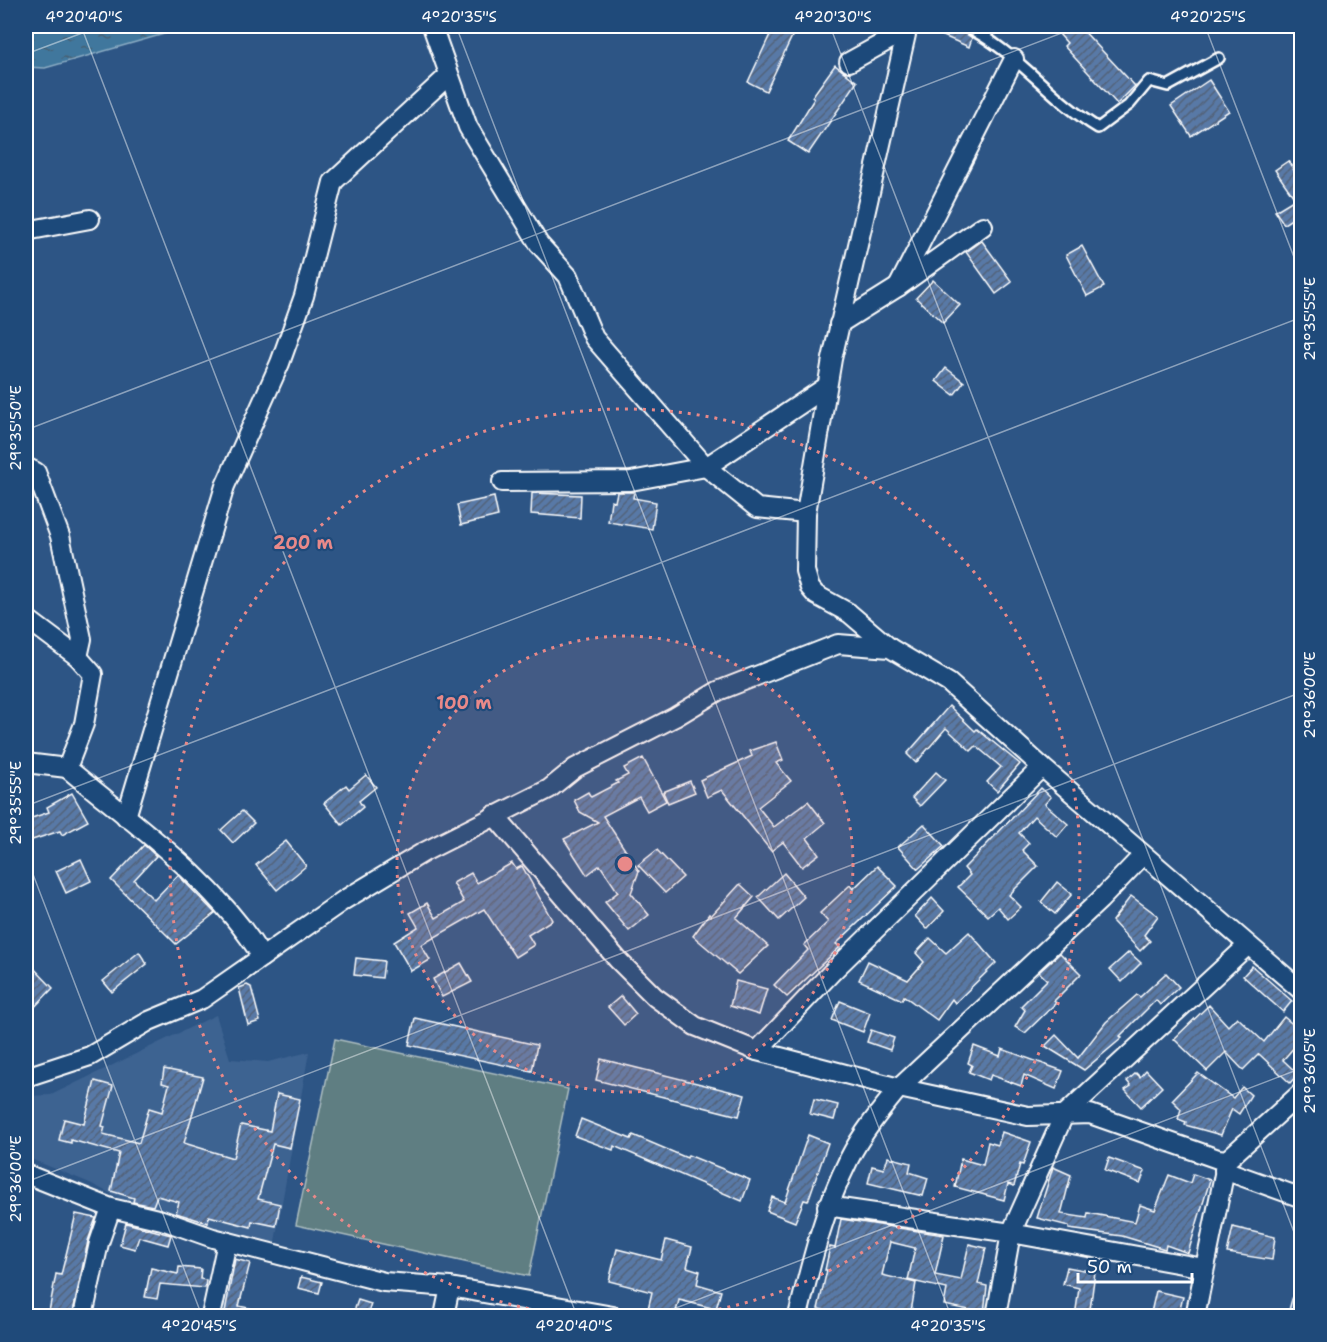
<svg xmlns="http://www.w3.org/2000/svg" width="1327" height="1342" viewBox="0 0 1327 1342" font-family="'Shantell Sans',sans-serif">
  <defs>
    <pattern id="water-ripples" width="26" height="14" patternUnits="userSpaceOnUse" patternTransform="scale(1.5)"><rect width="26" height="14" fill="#40779d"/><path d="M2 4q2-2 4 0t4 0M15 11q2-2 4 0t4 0" fill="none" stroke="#475f70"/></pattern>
    <pattern id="building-hatch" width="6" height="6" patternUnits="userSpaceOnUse" patternTransform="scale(1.5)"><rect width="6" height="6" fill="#5979a6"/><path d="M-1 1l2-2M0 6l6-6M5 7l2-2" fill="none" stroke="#526279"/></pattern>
  </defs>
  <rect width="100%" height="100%" fill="#2d5585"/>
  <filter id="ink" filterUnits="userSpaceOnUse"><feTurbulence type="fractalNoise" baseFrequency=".0167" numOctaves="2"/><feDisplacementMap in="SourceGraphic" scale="12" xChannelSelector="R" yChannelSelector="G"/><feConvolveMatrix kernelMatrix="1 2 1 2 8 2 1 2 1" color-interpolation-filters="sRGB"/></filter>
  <g filter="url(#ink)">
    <path fill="#3e6391" d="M216 1015 230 1059 268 1062 309 1052 274 1247 125 1201 90 1183 26 1157V1096L51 1095Z"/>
    <path fill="#5e7e82" stroke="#aebec0" stroke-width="1.5" d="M335 1039 568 1089 529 1276 296 1225Z"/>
    <path fill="url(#water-ripples)" stroke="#8cadc4" stroke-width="1.5" d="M26 26H192L45 68 26 67Z"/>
    <g fill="url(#building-hatch)" stroke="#fff" stroke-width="1.5">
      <path d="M774 26H797L766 91 748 82Z"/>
      <path d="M920 26H956L972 38 969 47Z"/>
      <path d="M1052 26H1079L1135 86 1117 104 1064 46 1067 43Z"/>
      <path d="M835 65 857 82 808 154 788 141 814 99 812 97Z"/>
      <path d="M1209 80 1229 111 1191 136 1171 106Z"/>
      <path d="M1288 161 1302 182V190L1293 196 1275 170Z"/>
      <path d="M1293 200 1301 213 1284 224 1275 211Z"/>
      <path d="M982 241 1012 282 996 294 966 252Z"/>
      <path d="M1082 246 1104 287 1087 296 1066 255Z"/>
      <path d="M933 280 960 305 943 323 916 298Z"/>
      <path d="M946 368 964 382 954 395 936 381Z"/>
      <path d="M617 492H634L633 498 656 502 652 529 608 522 611 501 615 502Z"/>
      <path d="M532 493 581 495 580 518 531 514Z"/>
      <path d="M494 497 498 516 461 525 457 505Z"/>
      <path d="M949 706 975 731 977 729 1020 764 997 791 987 782 1001 767 976 746 971 751 946 728 916 763 907 754Z"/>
      <path d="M776 742 783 760 776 763 791 781 758 807 774 827 808 801 825 823 807 838 819 854 802 867 783 842 771 851 722 790 707 797 700 780 752 756 750 751Z"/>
      <path d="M643 758 666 801 647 811 639 797 603 816 639 871 631 893 649 915 629 931 605 902 618 892 600 865 587 875 564 839 598 822 580 812 574 800 588 792 591 797 618 783 616 781 628 775 624 768Z"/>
      <path d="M936 772 945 780 920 806 912 798Z"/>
      <path d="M366 775 376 787 359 801 363 807 342 825 324 803 346 785 349 789Z"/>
      <path d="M690 781 695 792 668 803 663 792Z"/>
      <path d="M1041 788 1051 797 1045 804 1068 824 1057 837 1034 816 1019 833 1029 843 1022 850 1038 866 1009 895 1021 907 1008 919 998 907 988 916 958 887 970 875 964 868Z"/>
      <path d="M72 793 88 821 62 835 60 831 26 842V820L49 812 47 807Z"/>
      <path d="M242 811 254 823 233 843 221 830Z"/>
      <path d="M924 824 944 846 918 869 898 847Z"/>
      <path d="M286 841 306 866 277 890 256 865Z"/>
      <path d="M144 845 156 856 134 880 154 900 178 875 215 913 176 944 111 880Z"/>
      <path d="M657 850 683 877 665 893 638 865Z"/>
      <path d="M81 859 91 881 66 893 56 871Z"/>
      <path d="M512 863 516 869 522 866 552 920 528 935 534 945 515 957 484 909 421 945 430 960 411 971 394 942 418 927 410 913 427 903 436 918 464 902 453 883 471 873 477 883Z"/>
      <path d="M877 866 897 886 836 944 840 947 787 997 774 985 808 950 804 945 828 922 820 913 850 885 853 889Z"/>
      <path d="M784 873 804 897 779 920 758 897Z"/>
      <path d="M1057 882 1072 894 1055 914 1041 902Z"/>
      <path d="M740 884 754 897 736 918 768 946 738 974 693 936 709 914 711 916Z"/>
      <path d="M1131 896 1158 916 1144 935 1150 941 1140 951 1112 921Z"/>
      <path d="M932 898 944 911 927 929 915 916Z"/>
      <path d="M969 932 996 963 955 1003 952 999 937 1020 904 996 902 1000 859 980 868 961 908 980 924 962 916 953 930 938 946 953Z"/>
      <path d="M139 952 147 964 112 992 103 981Z"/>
      <path d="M1129 952 1141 963 1122 982 1110 969Z"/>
      <path d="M1060 953 1081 974 1054 1001 1056 1003 1025 1033 1015 1027 1025 1010 1021 1006 1047 980 1039 972Z"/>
      <path d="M356 958 384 961 382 978 354 975Z"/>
      <path d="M26 960 53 988 26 1016Z"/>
      <path d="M461 963 472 982 442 997 433 979Z"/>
      <path d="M1252 966 1292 1001 1283 1012 1243 976Z"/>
      <path d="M1166 973 1179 987 1160 1005 1156 1000 1120 1036 1122 1038 1084 1070 1045 1046 1056 1035 1078 1058 1106 1022 1137 995 1140 997Z"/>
      <path d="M736 981 767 989 759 1015 730 1006Z"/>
      <path d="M247 985 251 987 260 1021 248 1025 239 988Z"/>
      <path d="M621 996 636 1014 624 1025 608 1007Z"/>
      <path d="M840 1001 870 1013 863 1032 832 1020Z"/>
      <path d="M1209 1005 1228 1026 1237 1017 1264 1042 1284 1017 1302 1032V1038L1283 1060 1298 1074 1290 1083 1259 1054 1243 1070 1226 1052 1207 1071 1174 1039Z"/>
      <path d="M415 1018 537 1045 532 1071 409 1045Z"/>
      <path d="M871 1030 894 1038 890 1050 867 1042Z"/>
      <path d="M974 1046 1000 1056 1002 1049 1063 1071 1056 1089 1024 1075 1021 1086 991 1075 989 1080 969 1072 972 1065 968 1063Z"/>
      <path d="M601 1059 745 1095 739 1116 596 1080Z"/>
      <path d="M164 1069 203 1077 184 1143 233 1158 241 1125 270 1131 277 1094 300 1099 290 1148 273 1144 258 1199 280 1204 276 1226 252 1221 251 1227 209 1216 208 1223 176 1213 179 1202 157 1196 153 1206 133 1202 134 1198 111 1191 119 1153 71 1140V1143L59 1140 64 1119 84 1124 95 1081 113 1086 102 1126 105 1127 103 1134 139 1143 149 1108 162 1112 169 1085 162 1083Z"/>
      <path d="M1146 1070 1162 1087 1141 1107 1125 1090 1131 1086 1127 1081 1136 1073 1140 1077Z"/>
      <path d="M1198 1073 1233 1098 1242 1087 1251 1095 1239 1114 1232 1109 1221 1135 1185 1125 1186 1122 1178 1119 1181 1109 1172 1100Z"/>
      <path d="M814 1099 838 1105 834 1120 810 1114Z"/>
      <path d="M581 1119 631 1139 633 1135 687 1158 688 1155 750 1180 742 1201 614 1146 613 1150 575 1136Z"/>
      <path d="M1002 1132 1031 1142 1023 1165 1020 1164 1014 1186 1008 1184 1004 1200 955 1187 961 1159 983 1165 988 1142 998 1145Z"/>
      <path d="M808 1135 828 1143 808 1201 804 1200 795 1222 767 1211 772 1197 785 1202Z"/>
      <path d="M888 1157 911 1163 909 1172 928 1178 923 1196 868 1183 872 1166 884 1169Z"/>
      <path d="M1109 1158 1145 1171 1140 1183 1105 1170Z"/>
      <path d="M1053 1167 1071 1175 1061 1214 1087 1218 1088 1213 1135 1222 1140 1205 1155 1210 1169 1175 1190 1183 1193 1174 1210 1180 1188 1253 1166 1245 1165 1249 1122 1236 1069 1229V1226L1037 1218Z"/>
      <path d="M76 1214 96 1218 88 1241 72 1317H48L56 1274 61 1275Z"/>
      <path d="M841 1219 944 1235 935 1275 961 1280 969 1244 986 1248 978 1284 987 1286 984 1313 944 1305 947 1289 908 1280 915 1248 890 1242 882 1275 916 1283 910 1317 874 1312V1317H823L824 1310 818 1309 827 1270H825L830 1247 835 1248Z"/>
      <path d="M126 1223 171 1235 168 1245 139 1237 135 1249 120 1245Z"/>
      <path d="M1233 1227 1275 1237 1272 1260 1227 1253Z"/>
      <path d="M666 1240 692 1247 687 1267 700 1271 697 1284 721 1291 716 1309 679 1300 675 1316 648 1309 652 1292 609 1281 617 1249 661 1260Z"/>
      <path d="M235 1259 250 1263 239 1306 262 1311 261 1317H224Z"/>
      <path d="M179 1267 201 1269 200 1279 206 1280 205 1288 160 1284 157 1299 145 1297 151 1268 178 1274Z"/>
      <path d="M1067 1267 1095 1272 1089 1317H1075L1079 1288 1063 1284Z"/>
      <path d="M301 1277 322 1282 319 1293 298 1288Z"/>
      <path d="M1298 1278 1302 1279V1317H1287Z"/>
      <path d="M1156 1291 1183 1297 1178 1317H1150Z"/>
      <path d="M358 1300 371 1304 367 1317H352Z"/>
    </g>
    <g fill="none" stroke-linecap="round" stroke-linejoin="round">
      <defs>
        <g id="service">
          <path d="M964 26C1015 49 1050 99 1098 128L1129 105 1149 81 1168 86 1219 58"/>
          <path d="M985 35 994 26"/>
        </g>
        <g id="minor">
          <path d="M432 26 468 127 539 244 568 276 594 338 706 467 757 508 806 513"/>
          <path d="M849 62 907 30"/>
          <path d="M26 231 90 219"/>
          <path d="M898 287 1014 59"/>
          <path d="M839 324 898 287 983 226"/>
          <path d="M26 467 36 472 60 536 82 639 78 657"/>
          <path d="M502 482 631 481 706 467 826 387"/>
          <path d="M26 618 78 657 93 674 84 724 67 768 26 763"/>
          <path d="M890 648 849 613 816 595 810 588 805 571 806 513 832 359 907 30"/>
          <path d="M67 768C135 825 215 880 262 957"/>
          <path d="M494 815 618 960 655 997 695 1026 757 1051 899 1088 1028 1116 1090 1114 1218 1159 1227 1160 1302 1092"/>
          <path d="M126 817 225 486 280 363 304 296 333 182 449 75"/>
          <path d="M757 1051 833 971 1042 767"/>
          <path d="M26 1077 90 1056 149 1021 202 999 344 900 424 852 549 789 575 768 675 717 718 691 838 644 890 648 949 683 1042 767 1302 991"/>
          <path d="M1224 1170 1302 1198"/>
          <path d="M26 1174 111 1208 162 1220 213 1238 384 1282 450 1287 613 1316"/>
          <path d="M827 1206 1011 1233 1204 1268"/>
          <path d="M83 1316 99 1243 111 1208"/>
          <path d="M211 1316 227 1242"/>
          <path d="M444 1316 450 1287"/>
          <path d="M798 1316C811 1263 824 1209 849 1159 862 1133 881 1110 899 1088L1100 900 1143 855"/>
          <path d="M996 1316 1011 1233 1064 1115 1247 946"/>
          <path d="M1195 1316 1227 1160"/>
        </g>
      </defs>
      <use href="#service" stroke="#fff" stroke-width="14"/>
      <use href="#minor" stroke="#fff" stroke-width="22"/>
      <use href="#service" stroke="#1f4a7a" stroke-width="9"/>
      <use href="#minor" stroke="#1f4a7a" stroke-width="18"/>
    </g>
  </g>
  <path fill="none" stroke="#fff" stroke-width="1.5" stroke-opacity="0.45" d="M81 26 577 1316M456 26 951 1316M830 26 1302 1253M1205 26 1302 278M26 54 101 26M26 430 1080 26M26 806 1302 317M26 856 202 1316M26 1182 1302 692M655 1316 1302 1068"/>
  <circle cx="625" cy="864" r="228" fill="#e88989" fill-opacity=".12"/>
  <g fill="none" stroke="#e88989" stroke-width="3" stroke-dasharray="3 6">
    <circle cx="625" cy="864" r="228"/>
    <path d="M573 1316A455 455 0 1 1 677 1316"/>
  </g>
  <circle cx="625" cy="864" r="9" fill="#e88989" stroke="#1f4a7a" stroke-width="3"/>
  <g font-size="18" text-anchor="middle" font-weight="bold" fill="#e88989" stroke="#1f4a7a" stroke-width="4.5" stroke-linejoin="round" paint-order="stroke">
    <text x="303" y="549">200 m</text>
    <text x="464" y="709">100 m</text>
  </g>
  <rect width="1327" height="1342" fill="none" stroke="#1f4a7a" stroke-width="66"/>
  <path d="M1078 1273v9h114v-9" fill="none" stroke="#ffffff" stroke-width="3"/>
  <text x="1087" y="1273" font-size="18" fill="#ffffff" stroke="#1f4a7a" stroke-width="4.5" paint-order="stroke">50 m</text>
  <rect x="33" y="33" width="1261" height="1276" fill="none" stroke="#fff" stroke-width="2"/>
  <g font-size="15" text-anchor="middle" fill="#fff">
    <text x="84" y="22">4°20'40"S</text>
    <text x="459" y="22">4°20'35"S</text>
    <text x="833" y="22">4°20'30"S</text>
    <text x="1208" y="22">4°20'25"S</text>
    <text transform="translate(1310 319) rotate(-90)" y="5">29°35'55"E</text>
    <text transform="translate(16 428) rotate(-90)" y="5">29°35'50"E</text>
    <text transform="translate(1310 695) rotate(-90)" y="5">29°36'00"E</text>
    <text transform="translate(16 803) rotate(-90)" y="5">29°35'55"E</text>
    <text transform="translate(1310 1071) rotate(-90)" y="5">29°36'05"E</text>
    <text transform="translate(16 1179) rotate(-90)" y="5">29°36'00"E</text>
    <text x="199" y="1331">4°20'45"S</text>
    <text x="574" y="1331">4°20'40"S</text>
    <text x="948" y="1331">4°20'35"S</text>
  </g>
</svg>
